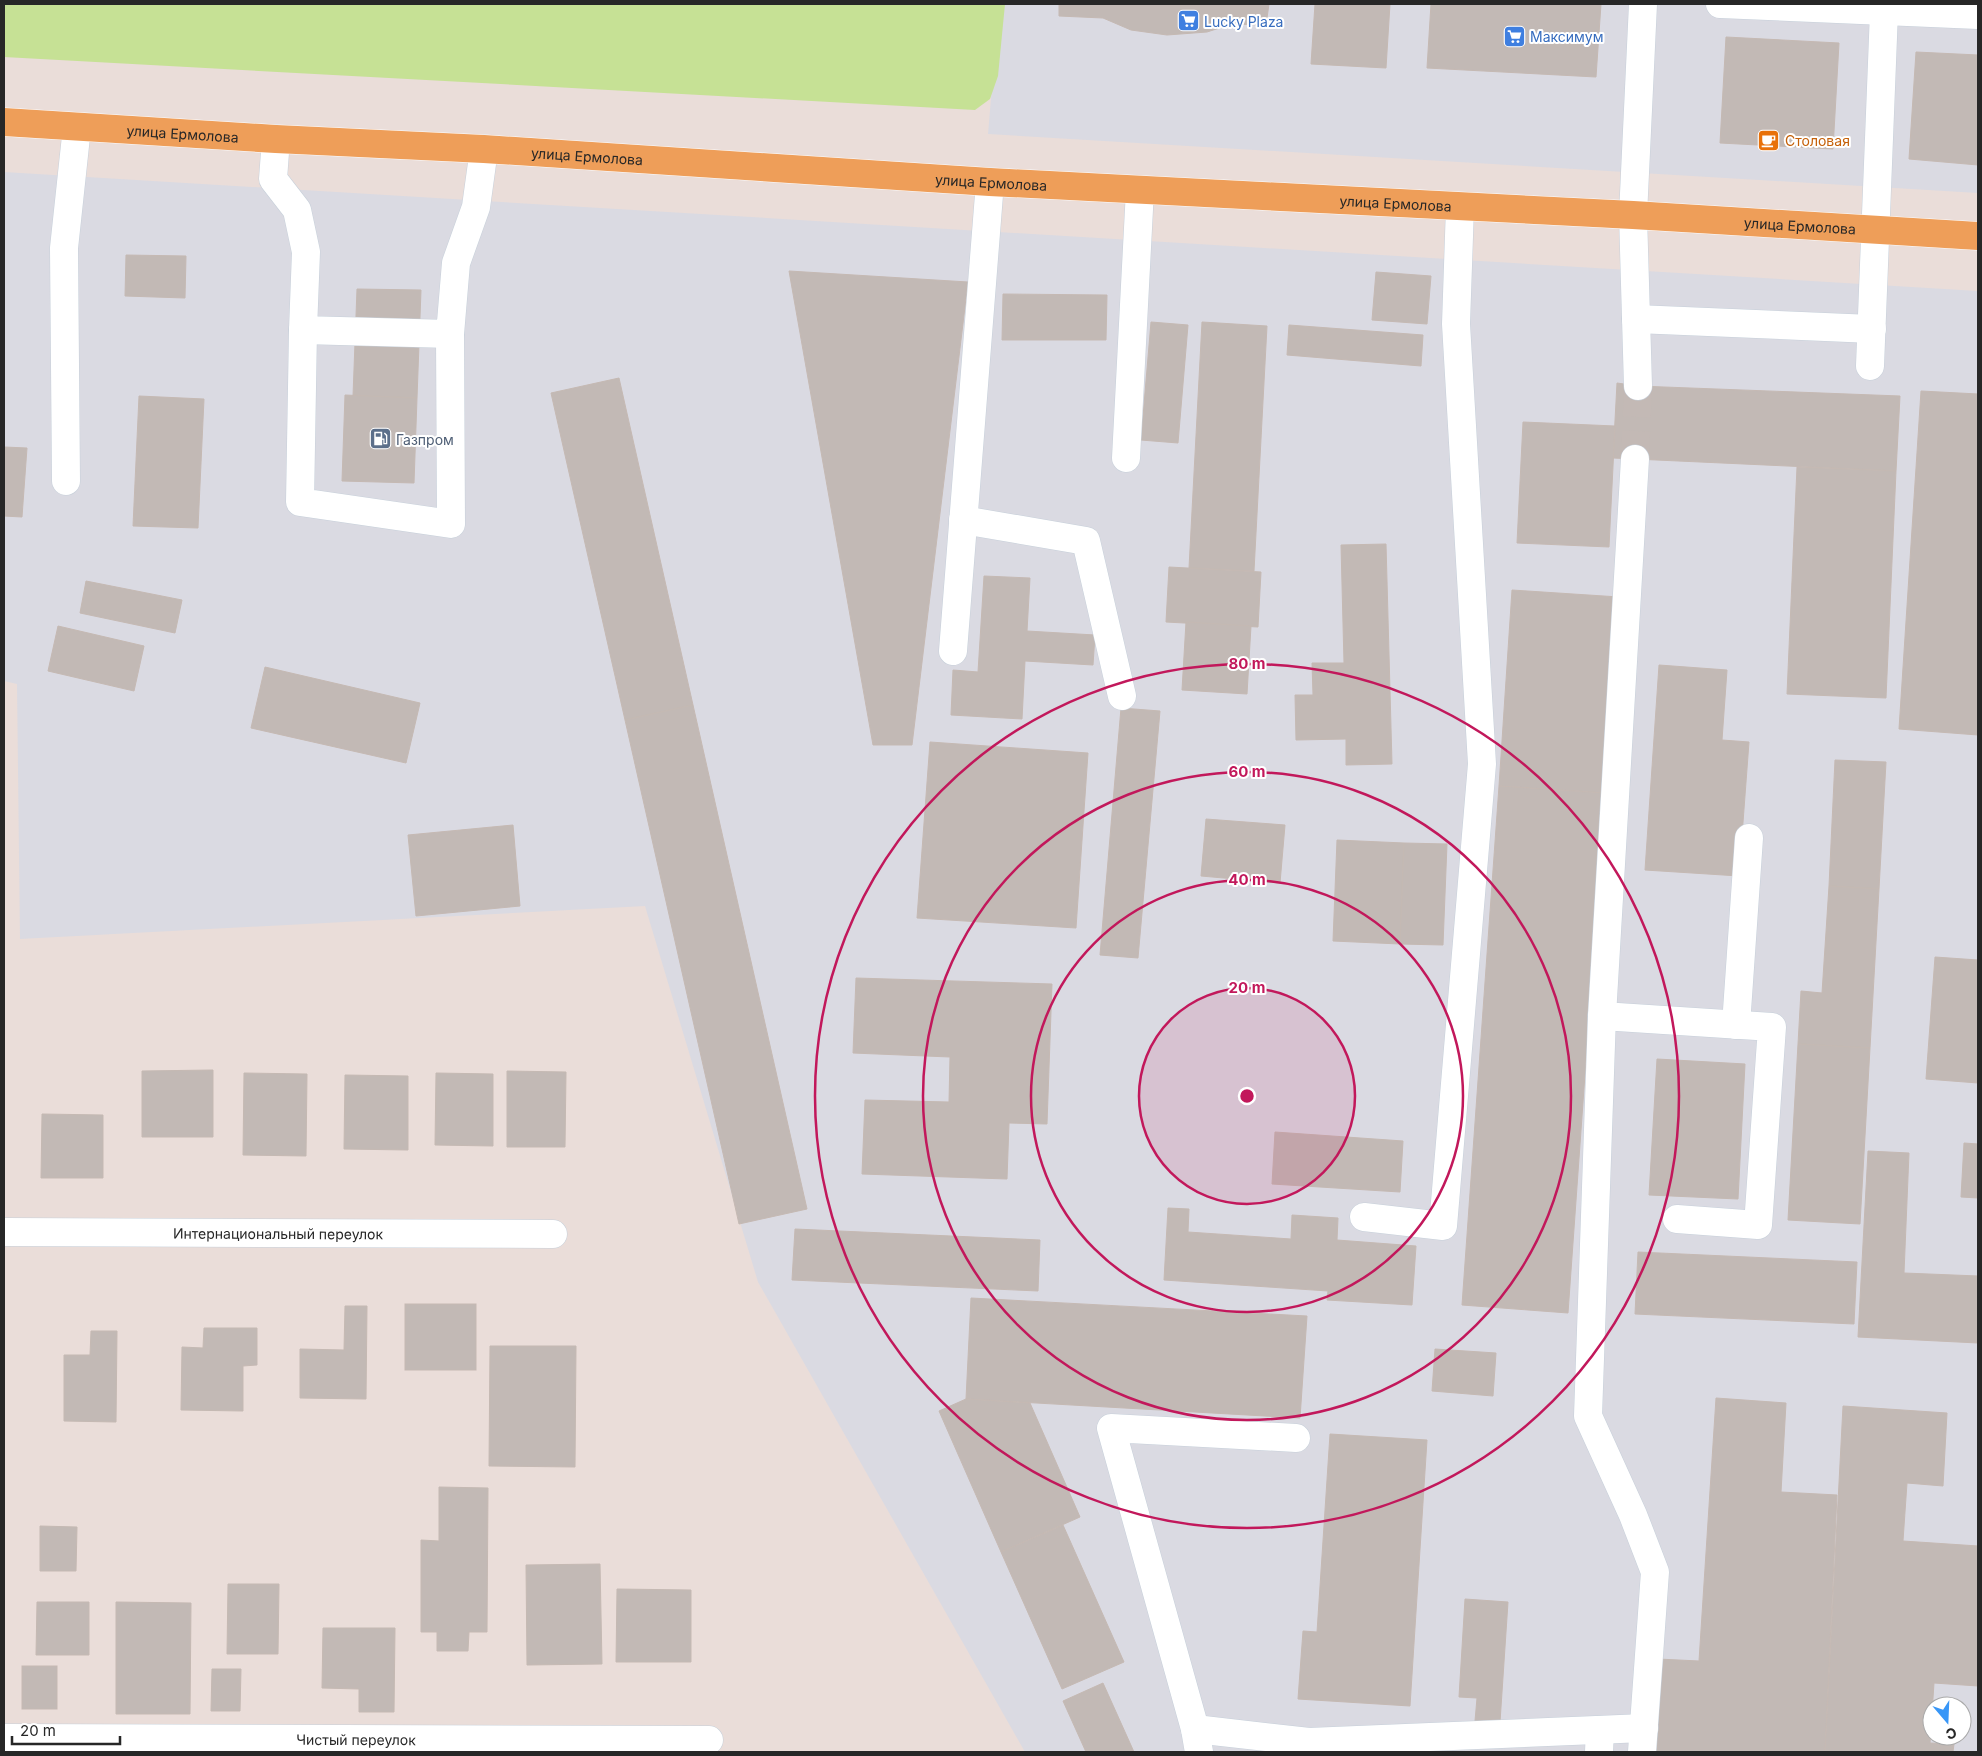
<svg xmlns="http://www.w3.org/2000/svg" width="1982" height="1756" viewBox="0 0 1982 1756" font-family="Inter,sans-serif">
  <rect width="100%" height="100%" fill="#eaddd9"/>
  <g fill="#dadae2" fill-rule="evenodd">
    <path d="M999 4H1978V193L988 134Z"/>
    <path d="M4 172 1978 291V1752H1025L758 1282 645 906 20 939 17 684 4 681ZM1932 1706H1962V1736H1932Z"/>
  </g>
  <path fill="#c6e195" d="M4 4H1005L998 76 990 99 975 110 4 57Z"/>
  <g fill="#c2b9b5" stroke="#c5b9b3">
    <path d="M1059 4H1269L1266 25 1232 24 1207 32 1167 35 1131 30 1103 18 1059 16Z"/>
    <path d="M1315 4H1390L1386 68 1311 64Z"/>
    <path d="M1431 4H1601L1596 77 1427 68Z"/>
    <path d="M1726 37 1839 43 1833 149 1720 143Z"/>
    <path d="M1916 52 1978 55V165L1909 159Z"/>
    <path d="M126 255 186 256 185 298 125 296Z"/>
    <path d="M789 271 968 282 912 745H873Z"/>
    <path d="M1376 272 1431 276 1427 324 1372 320Z"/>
    <path d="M357 289 421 290 417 398 353 396Z"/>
    <path d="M1003 294 1107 295 1106 340H1002Z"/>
    <path d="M1151 322 1188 325 1178 443 1141 440Z"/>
    <path d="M1202 322 1267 326 1254 571 1189 568Z"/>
    <path d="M1289 325 1423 335 1421 366 1287 355Z"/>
    <path d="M619 378 693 705 625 720 551 393Z"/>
    <path d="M1617 383 1638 386 1900 396 1896 471 1613 458Z"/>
    <path d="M1921 391 1978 394V735L1899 729Z"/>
    <path d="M345 395 417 398 414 483 342 481Z"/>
    <path d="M139 396 204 399 198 528 133 526Z"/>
    <path d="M1523 422 1615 426 1609 547 1517 543Z"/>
    <path d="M4 447 27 448 22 517 4 516Z"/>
    <path d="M1797 467 1896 471 1886 698 1787 694Z"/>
    <path d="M1386 544 1392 764 1346 765V739L1296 740 1295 695H1313L1312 663H1344L1341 545Z"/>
    <path d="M1169 567 1261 572 1258 627 1166 622Z"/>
    <path d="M984 576 1030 578 1027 631 1095 635 1093 665 1025 661 1022 719 951 715 953 670 978 672Z"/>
    <path d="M86 581 182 600 175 633 80 613Z"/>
    <path d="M1512 590 1619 597 1605 793 1499 786Z"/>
    <path d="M1186 622 1251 626 1247 694 1182 690Z"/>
    <path d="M58 626 144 646 134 691 48 671Z"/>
    <path d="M1659 665 1727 670 1722 740 1749 742 1739 876 1645 870Z"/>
    <path d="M265 667 420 703 406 763 251 728Z"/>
    <path d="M693 705 807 1209 739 1224 625 720Z"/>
    <path d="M1121 708 1160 711 1138 958 1100 955Z"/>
    <path d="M930 742 1088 753 1076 928 917 918Z"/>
    <path d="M1835 760 1886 762 1879 889 1829 886Z"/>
    <path d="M1499 786 1605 793 1568 1313 1462 1305Z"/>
    <path d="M1206 819 1285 825 1280 883 1201 876Z"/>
    <path d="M513 825 520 906 416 916 408 835Z"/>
    <path d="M1337 840 1404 843 1400 944 1333 941Z"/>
    <path d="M1404 843 1447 844 1443 945 1400 944Z"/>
    <path d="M1829 886 1879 889 1870 1048 1798 1044 1801 991 1822 993Z"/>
    <path d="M1935 957 1978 960V1083L1926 1079Z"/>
    <path d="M856 978 1052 984 1047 1124 1009 1123 1007 1179 862 1174 865 1100 949 1102 950 1057 853 1053Z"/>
    <path d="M1798 1044 1870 1048 1860 1224 1788 1220Z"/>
    <path d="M1657 1059 1745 1064 1738 1199 1649 1195Z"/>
    <path d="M213 1070V1137H142V1071Z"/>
    <path d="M507 1071 566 1072 565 1147H507Z"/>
    <path d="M244 1073 307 1074 306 1156 243 1155Z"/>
    <path d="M436 1073 493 1074V1146L435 1145Z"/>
    <path d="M345 1075 408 1076V1150L344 1149Z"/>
    <path d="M42 1114 103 1115V1178H41Z"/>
    <path d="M1275 1132 1403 1141 1400 1192 1272 1184Z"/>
    <path d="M1964 1143 1978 1144V1198L1961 1197Z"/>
    <path d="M1868 1151 1909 1153 1904 1273 1978 1276V1343L1858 1337Z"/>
    <path d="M1168 1208 1189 1209 1188 1232 1291 1239 1292 1215 1338 1218 1337 1240 1416 1246 1412 1305 1327 1300 1328 1291 1164 1280Z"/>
    <path d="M795 1229 1040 1240 1038 1291 792 1280Z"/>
    <path d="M1638 1252 1857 1262 1854 1324 1635 1314Z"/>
    <path d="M971 1298 1307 1316 1300 1418 966 1399Z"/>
    <rect x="405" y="1304" width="71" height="66"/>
    <path d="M345 1306H367L366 1399 300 1398V1349L344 1350Z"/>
    <path d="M204 1328H257V1365L243 1366V1411L181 1410 182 1347 203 1348Z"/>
    <path d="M91 1331H117L116 1422 64 1421V1355H90Z"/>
    <path d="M490 1346H576L575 1467 489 1466Z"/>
    <path d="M1435 1349 1496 1353 1493 1396 1432 1391Z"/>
    <path d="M1716 1398 1786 1403 1781 1492 1837 1495 1825 1752H1652L1658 1659 1699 1661Z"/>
    <path d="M966 1399 1030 1403 1080 1517 1001 1552 939 1411Z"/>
    <path d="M1843 1406 1947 1413 1943 1486 1907 1483 1903 1541 1978 1546V1686L1934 1683 1930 1743 1954 1744 1953 1752H1825Z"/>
    <path d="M1330 1434 1427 1440 1410 1706 1298 1699 1303 1631 1317 1632Z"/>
    <path d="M439 1487 488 1488 487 1632H469L468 1651H437V1632H421V1540L439 1541Z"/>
    <path d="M1063 1525 1124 1662 1062 1689 1001 1552Z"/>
    <path d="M40 1526 77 1527 76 1571H40Z"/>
    <path d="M600 1564 602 1664 527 1665 526 1565Z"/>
    <path d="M228 1584H279L278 1654H227Z"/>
    <path d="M617 1589 691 1590V1662H616Z"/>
    <path d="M1465 1599 1508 1602 1500 1722 1475 1721 1477 1698 1459 1697Z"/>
    <path d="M37 1602H89V1655H36Z"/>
    <path d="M116 1602 191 1603 190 1714H116Z"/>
    <path d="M323 1628H395L394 1712H359V1689L322 1688Z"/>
    <rect x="22" y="1666" width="35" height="43"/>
    <path d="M212 1669H241L240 1711H211Z"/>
    <path d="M1103 1683 1134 1752H1086L1063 1701Z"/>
  </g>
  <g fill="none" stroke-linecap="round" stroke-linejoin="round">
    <path stroke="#c3b9b5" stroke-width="28" stroke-dasharray="28 14" stroke-linecap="butt" d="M1635 459 1638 386"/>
    <defs>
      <g id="minor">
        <path d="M1720 4 1978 15"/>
        <path d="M276 139 273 179 297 210 306 252 303 330 450 334 456 263 476 207 484 149"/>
        <path d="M1636 319 1872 329"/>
        <path d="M303 330 300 502 451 524 450 334"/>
        <path d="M1870 366 1884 12"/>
        <path d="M1638 386 1633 215 1643 4"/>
        <path d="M1126 458 1140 190"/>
        <path d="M1635 459 1602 1016 1588 1416 1633 1515 1655 1572 1642 1752"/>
        <path d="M66 481 64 248 77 127"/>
        <path d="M963 520 1086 541 1122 696"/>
        <path d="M953 651 990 182"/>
        <path d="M1602 1016 1772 1027 1758 1225 1677 1219"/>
        <path d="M1736 1025 1749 838"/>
        <path d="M1364 1217 1443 1226 1482 764 1456 324 1460 207"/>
        <path id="s1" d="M4 1232 553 1234"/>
        <path d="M1195 1729 1309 1742 1644 1728"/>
        <path id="s2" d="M4 1738 709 1740"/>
        <path d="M1199 1752 1195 1729 1111 1428 1296 1438"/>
        <path d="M1599 1752 1600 1730"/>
      </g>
      <g id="major">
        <path id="s3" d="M4 122 276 139 484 149 990 182 1633 215 1978 236"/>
      </g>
    </defs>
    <use href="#minor" stroke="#c7d0da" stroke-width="29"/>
    <use href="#major" stroke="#fff" stroke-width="29"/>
    <use href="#minor" stroke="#fff" stroke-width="28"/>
    <use href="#major" stroke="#ee9e59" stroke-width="28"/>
  </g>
  <circle cx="1247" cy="1096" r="108" fill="#c2185b" fill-opacity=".12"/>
  <g fill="none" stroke="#c2185b" stroke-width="2.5">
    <circle cx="1247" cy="1096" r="108"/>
    <circle cx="1247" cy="1096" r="216"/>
    <circle cx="1247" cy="1096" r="324"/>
    <circle cx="1247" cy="1096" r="432"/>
  </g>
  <defs>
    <symbol id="supermarket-square" viewBox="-11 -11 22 22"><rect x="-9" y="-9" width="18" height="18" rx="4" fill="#3f7fe0" stroke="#fff"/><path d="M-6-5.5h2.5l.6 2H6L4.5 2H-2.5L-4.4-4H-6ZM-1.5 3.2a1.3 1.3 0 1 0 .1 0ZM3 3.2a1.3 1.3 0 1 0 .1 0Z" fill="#fff"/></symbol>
    <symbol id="cafe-square" viewBox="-11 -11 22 22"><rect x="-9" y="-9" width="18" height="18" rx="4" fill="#e8710a" stroke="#fff"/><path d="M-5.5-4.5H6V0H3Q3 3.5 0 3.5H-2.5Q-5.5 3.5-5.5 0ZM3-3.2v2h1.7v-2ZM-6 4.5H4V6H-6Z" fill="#fff"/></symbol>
    <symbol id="fuel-square" viewBox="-11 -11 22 22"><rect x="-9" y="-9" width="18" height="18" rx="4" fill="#5c6f8a" stroke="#fff"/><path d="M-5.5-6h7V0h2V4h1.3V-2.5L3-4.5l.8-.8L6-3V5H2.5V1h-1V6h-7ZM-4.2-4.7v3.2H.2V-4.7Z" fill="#fff"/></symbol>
  </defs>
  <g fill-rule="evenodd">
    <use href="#supermarket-square" x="1176" y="8" width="25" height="25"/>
    <use href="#supermarket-square" x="1502" y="24" width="25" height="25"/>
    <use href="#cafe-square" x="1756" y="128" width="25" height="25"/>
    <use href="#fuel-square" x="368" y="426" width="25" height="25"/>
  </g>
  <g text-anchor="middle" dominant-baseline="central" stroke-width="4" stroke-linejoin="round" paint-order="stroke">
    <g font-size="14" fill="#366cbe" stroke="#fff" text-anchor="start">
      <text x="1204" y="21">Lucky Plaza</text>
      <text x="1530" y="36">Максимум</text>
    </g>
    <g font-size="14" fill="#272727" stroke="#fff">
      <text stroke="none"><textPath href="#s3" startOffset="179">улица Ермолова</textPath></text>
      <text stroke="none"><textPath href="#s3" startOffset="584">улица Ермолова</textPath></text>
      <text stroke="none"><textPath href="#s3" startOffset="989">улица Ермолова</textPath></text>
      <text stroke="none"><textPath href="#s3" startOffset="1394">улица Ермолова</textPath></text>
      <text stroke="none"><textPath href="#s3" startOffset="1799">улица Ермолова</textPath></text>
      <text stroke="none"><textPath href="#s1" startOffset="274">Интернациональный переулок</textPath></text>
      <text stroke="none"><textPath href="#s2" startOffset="352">Чистый переулок</textPath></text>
    </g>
    <g font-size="14" fill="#c56008" stroke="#fff" text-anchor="start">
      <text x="1785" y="140">Столовая</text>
    </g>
    <g font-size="14" fill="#4e5e75" stroke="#fff" text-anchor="start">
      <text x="396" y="439">Газпром</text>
    </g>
  </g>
  <circle cx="1247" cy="1096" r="8" fill="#c2185b" stroke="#fff" stroke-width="2.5"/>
  <g font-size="15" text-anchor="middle" font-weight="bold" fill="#c2185b" stroke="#fff" stroke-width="4" stroke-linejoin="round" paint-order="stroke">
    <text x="1247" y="669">80 m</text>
    <text x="1247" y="777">60 m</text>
    <text x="1247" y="885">40 m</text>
    <text x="1247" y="993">20 m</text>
  </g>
  <rect width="1982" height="1756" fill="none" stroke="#272727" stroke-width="10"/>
  <g transform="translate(1947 1721) rotate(161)"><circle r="24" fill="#ffffff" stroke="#a9a9a9"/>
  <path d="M0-4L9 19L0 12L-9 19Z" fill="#3896f7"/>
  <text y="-8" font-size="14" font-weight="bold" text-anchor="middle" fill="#272727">С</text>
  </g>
  <path d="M12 1736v8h108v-8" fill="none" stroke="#272727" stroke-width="2.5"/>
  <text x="20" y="1736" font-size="15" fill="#272727" stroke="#ffffff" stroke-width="4" paint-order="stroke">20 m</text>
</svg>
